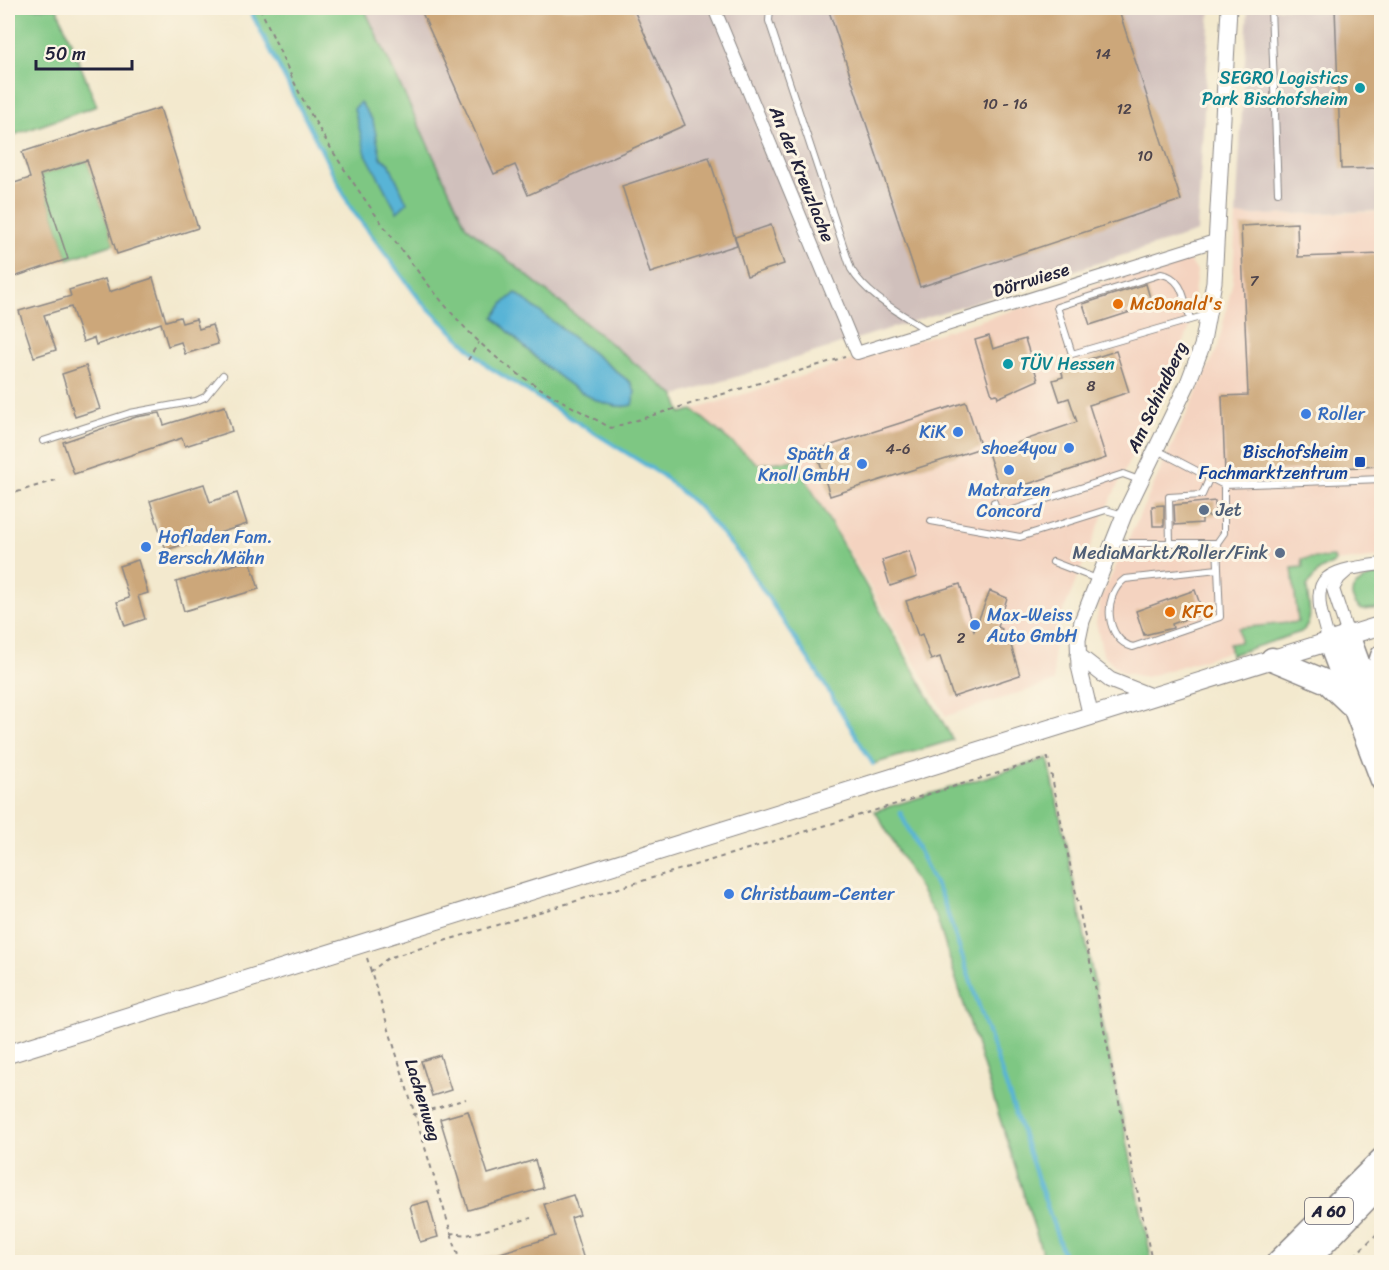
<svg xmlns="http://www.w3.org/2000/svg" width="1389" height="1270" viewBox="0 0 1389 1270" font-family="Sriracha,sans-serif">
  <rect width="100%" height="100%" fill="#fcf5e5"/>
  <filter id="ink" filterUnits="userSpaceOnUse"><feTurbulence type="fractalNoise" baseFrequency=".0167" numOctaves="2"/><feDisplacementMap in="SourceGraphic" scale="12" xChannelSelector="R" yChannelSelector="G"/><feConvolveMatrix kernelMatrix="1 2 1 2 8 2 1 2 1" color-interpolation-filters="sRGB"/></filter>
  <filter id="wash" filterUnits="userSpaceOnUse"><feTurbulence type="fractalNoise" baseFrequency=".008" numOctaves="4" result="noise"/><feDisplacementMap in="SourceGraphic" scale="24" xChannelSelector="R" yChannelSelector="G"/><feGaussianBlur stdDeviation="1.35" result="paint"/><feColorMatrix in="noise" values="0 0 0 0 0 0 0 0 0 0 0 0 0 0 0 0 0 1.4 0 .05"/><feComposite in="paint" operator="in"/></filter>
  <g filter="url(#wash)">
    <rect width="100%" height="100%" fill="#f3e9ce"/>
    <g fill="#f4d3c0">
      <path d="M1381 212V557L1315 564 1300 584 1303 629 1146 677 1121 672 1103 654 1096 623 1100 600 1218 347 1233 280 1236 216Z"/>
      <path d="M1181 258 1188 259 1197 271 1189 329 1174 367 1102 518 1061 617 1053 654 1054 682 946 716 795 460 759 464 693 410Z"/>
    </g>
    <g fill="#d0c0bc">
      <path d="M364 8H1210L1197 232 675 396 466 226Z"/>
      <path d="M1248 8H1381V211L1236 216Z"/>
    </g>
    <g fill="#7ec783" stroke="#50745f" stroke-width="1.5" fill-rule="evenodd">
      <path d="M8 8H57L97 106 8 137Z"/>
      <path d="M249 8H364L466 226 675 396 681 413 693 410 758 464 795 460 953 740 873 764 817 672 740 555 700 508 662 475 489 367 421 301 351 208ZM516 293 631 383 635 392 624 407C563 390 538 360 494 317Z"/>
      <path d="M87 160 114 244 68 259 40 175Z"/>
      <path d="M1334 557 1335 562 1319 571 1307 586C1307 602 1316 622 1301 632L1231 655 1229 644 1240 642 1239 628 1298 622 1292 568 1303 567 1302 559Z"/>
      <path d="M1381 572V608L1362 610C1338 590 1362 580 1381 572Z"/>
      <path d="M1048 758 1152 1262H1045L937 919 875 811Z"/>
    </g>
    <g fill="#58b4d6" stroke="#3d6b88" stroke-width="1.5">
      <path d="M360 102 373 121 381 158 389 163 407 203 397 212 366 154 354 109Z"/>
      <path d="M516 293 631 383 635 392 632 405C590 417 521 344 494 317L504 303Z"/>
    </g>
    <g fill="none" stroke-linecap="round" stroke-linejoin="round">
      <g stroke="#58b4d6" stroke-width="4">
        <path d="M249 8 351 208 421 301 489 367 662 475 700 508 740 555 817 672 873 764"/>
        <path d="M900 812 943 900 1066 1262"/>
      </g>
    </g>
    <g id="blocks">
      <g fill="#cca77a">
        <path d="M420 8H633L685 125 528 195 515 165 494 174Z"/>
        <path d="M828 8H1118L1181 200 920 287Z"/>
        <path d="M1335 8H1382V168L1341 169Z"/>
        <path d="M160 108 198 228 117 254 87 160 40 175 68 259 14 277 8 258V185L30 178 22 152Z"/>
        <path d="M709 157 737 245 650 273 622 186Z"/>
        <path d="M1297 223 1298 257 1382 254V466L1225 473 1222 396 1248 395 1241 226Z"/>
        <path d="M771 225 784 264 747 276 735 237Z"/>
        <path d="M153 278 166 321 180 317 182 323 196 319 199 329 212 325 218 344 185 354 181 342 168 346 161 323 96 345 94 338 83 342 71 307 44 315 56 350 34 357 19 311 71 296 69 290 105 279 109 292Z"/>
        <path d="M1146 284 1152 305 1090 325 1083 304Z"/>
        <path d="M989 336 993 349 1025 339 1038 380 998 398 997 394 992 395 975 340Z"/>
        <path d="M1116 351 1129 392 1089 405 1106 458 1028 484 1029 487 1002 496 988 453 1077 422 1069 398 1060 401 1053 380 1063 377 1061 368Z"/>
        <path d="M86 366 100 409 75 417 62 374Z"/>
        <path d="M966 402 981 448 830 496 816 450Z"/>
        <path d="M225 406 232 431 185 446 182 438 74 474 63 442 136 417 160 413 164 425Z"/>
        <path d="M204 484 210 502 237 493 247 524 166 550 150 501Z"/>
        <path d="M1215 501V516H1202V523L1175 525 1174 505Z"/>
        <path d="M1164 505V526H1153L1152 506Z"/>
        <path d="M909 551 917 577 890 586 882 560Z"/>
        <path d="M138 560 148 593 138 596 145 619 125 626 117 602 129 598 119 566Z"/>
        <path d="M250 560 259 589 184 611 176 582Z"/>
        <path d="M960 584 974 631 990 591 1007 598 998 627 1002 629 996 643 1009 639 1020 675 953 697 940 657 931 660 922 634 918 636 906 601Z"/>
        <path d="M1195 590 1203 613 1172 624 1173 628 1144 635 1136 611Z"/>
        <path d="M440 1055 451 1090 432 1096 421 1061Z"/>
        <path d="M468 1111 488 1174 535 1160 543 1188 468 1210 440 1119Z"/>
        <path d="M573 1195 580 1215 571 1218 585 1263H478V1260L555 1236 544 1204Z"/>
        <path d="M428 1201 438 1237 420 1242 410 1206Z"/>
      </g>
    </g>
  </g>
  <g filter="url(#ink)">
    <use href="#blocks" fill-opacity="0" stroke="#8a8684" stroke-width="1.5"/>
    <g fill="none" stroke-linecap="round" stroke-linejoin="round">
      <defs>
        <g id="service">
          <path d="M770 8 769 21 851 269C868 297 901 313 928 331"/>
          <path d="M1271 8 1278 192"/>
          <path d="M1190 318C1184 300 1183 277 1161 274L1057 307 1072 354 1207 315"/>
          <path d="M43 441 130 413 196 401 205 397 223 375"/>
          <path d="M1157 450 1224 485 1382 479"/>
          <path d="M994 502 998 515 1123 474 1139 480"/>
          <path d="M931 521 1020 537 1106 510 1123 515"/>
          <path d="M1114 540 1123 543H1217"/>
          <path d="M1170 543 1169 497 1202 495 1210 477"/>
          <path d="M1053 562 1097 579"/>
          <path d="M1218 569 1125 579C1102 595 1105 640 1133 647L1220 617 1217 543 1224 533V485"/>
        </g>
        <g id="minor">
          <path d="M714 8 857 353 1215 241"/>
          <path d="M1348 635 1333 589 1339 578 1348 570"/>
          <path d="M1329 641C1309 578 1317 572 1382 564"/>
        </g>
        <g id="tertiary">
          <path d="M1078 655 1110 680 1153 697"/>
          <path d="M1091 717 1079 666 1078 640 1082 621 1124 515 1188 383 1202 346 1214 282 1229 8"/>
        </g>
        <path id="secondary" d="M8 1054 1382 625"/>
        <g id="motorway">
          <path d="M1348 635 1370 695 1381 739"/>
          <path d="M1329 641 1382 780"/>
          <path d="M1272 659 1327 682 1350 704"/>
          <path d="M1370 695 1382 656"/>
          <path d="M1278 1262 1382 1159"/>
          <path d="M1306 1262 1382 1183"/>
        </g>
      </defs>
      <use href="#service" stroke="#8a8684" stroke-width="8"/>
      <use href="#minor" stroke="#8a8684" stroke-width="14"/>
      <use href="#tertiary" stroke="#8a8684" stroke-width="17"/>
      <use href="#secondary" stroke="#8a8684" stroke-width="20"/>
      <use href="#motorway" stroke="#8a8684" stroke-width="25"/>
      <g stroke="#8a8684" stroke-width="2" stroke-dasharray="4.5 4.5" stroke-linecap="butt">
        <path d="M260 8C273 36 286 66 300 94 332 156 374 214 416 269 444 305 472 340 510 368 541 391 577 409 611 428L845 357"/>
        <path d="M468 360 479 342"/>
        <path d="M8 495 55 480"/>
        <path d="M367 958 460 1262"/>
        <path d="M370 972 388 958 1048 758 1152 1262"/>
        <path d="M413 1115 466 1099"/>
        <path d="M450 1233 467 1235 531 1218"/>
        <path d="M8 1243 14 1262"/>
        <path d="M1348 1262 1382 1229"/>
      </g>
      <use href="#service" stroke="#fff" stroke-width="6"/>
      <use href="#minor" stroke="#fff" stroke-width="12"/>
      <use href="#tertiary" stroke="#fff" stroke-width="15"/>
      <use href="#secondary" stroke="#fff" stroke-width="18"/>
      <use href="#motorway" stroke="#fff" stroke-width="22"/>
    </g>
  </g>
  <g fill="#0f9aa8" stroke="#fcf5e5" stroke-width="2">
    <circle cx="1360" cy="88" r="6"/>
    <circle cx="1008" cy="364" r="6"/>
  </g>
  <g fill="#e8710a" stroke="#fcf5e5" stroke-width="2">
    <circle cx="1118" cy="304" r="6"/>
    <circle cx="1170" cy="612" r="6"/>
  </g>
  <g fill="#3f7fe0" stroke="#fcf5e5" stroke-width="2">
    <circle cx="1306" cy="414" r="6"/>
    <circle cx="958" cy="432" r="6"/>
    <circle cx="1069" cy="448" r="6"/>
    <circle cx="862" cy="464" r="6"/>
    <circle cx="1009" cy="470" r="6"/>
    <circle cx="146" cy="547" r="6"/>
    <circle cx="975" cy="625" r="6"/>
    <circle cx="729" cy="894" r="6"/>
  </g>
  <rect fill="#1a4fb4" stroke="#fcf5e5" stroke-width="2" x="1354" y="456" width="12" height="12" rx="3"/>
  <g fill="#5c6f8a" stroke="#fcf5e5" stroke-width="2">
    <circle cx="1204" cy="510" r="6"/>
    <circle cx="1280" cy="553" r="6"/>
  </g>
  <g text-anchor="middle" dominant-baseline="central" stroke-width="6" stroke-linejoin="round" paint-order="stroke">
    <g font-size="15" fill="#4c434b">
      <text x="1103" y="54">14</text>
      <text x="1005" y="104">10 - 16</text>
      <text x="1124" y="109">12</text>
      <text x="1145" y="156">10</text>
      <text x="1254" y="281">7</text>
      <text x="1091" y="386">8</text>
      <text x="898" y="449">4-6</text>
      <text x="961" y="638">2</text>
    </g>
    <rect fill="#fcf5e5" stroke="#63616e" stroke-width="1.5" x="1305" y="1198" width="48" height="26" rx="4.5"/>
    <g font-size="16" font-weight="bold" fill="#22223b">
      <text x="1329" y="1211">A 60</text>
    </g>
    <g font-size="18" fill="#0d838f" stroke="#fcf5e5" text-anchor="end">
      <text x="1348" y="78">SEGRO Logistics<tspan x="1348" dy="21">Park Bischofsheim</tspan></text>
      <text x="1020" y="364" text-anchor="start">TÜV Hessen</text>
    </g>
    <g font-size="18" fill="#22223b" stroke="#fcf5e5">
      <text transform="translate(802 174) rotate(68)">An der Kreuzlache</text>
      <text transform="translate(1031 280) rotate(-17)">Dörrwiese</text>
      <text transform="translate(1157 397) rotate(-65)">Am Schindberg</text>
      <text transform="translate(423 1100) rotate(73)">Lachenweg</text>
    </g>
    <g font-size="18" fill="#c56008" stroke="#fcf5e5" text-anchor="start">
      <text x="1130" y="304">McDonald's</text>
      <text x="1182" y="612">KFC</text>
    </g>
    <g font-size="18" fill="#366cbe" stroke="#fcf5e5" text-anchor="start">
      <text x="1318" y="414">Roller</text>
      <text x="946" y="432" text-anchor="end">KiK</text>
      <text x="1057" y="448" text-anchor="end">shoe4you</text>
      <text x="850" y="454" text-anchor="end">Späth &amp;<tspan x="850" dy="21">Knoll GmbH</tspan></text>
      <text x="1009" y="490" text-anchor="middle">Matratzen<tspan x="1009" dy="21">Concord</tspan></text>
      <text x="158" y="537">Hofladen Fam.<tspan x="158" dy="21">Bersch/Mähn</tspan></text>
      <text x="987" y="615">Max-Weiss<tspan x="987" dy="21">Auto GmbH</tspan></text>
      <text x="741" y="894">Christbaum-Center</text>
    </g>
    <g font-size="18" fill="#164399" stroke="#fcf5e5" text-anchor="end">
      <text x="1348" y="452">Bischofsheim<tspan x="1348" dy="21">Fachmarktzentrum</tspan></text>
    </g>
    <g font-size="18" fill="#4e5e75" stroke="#fcf5e5" text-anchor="start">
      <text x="1216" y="510">Jet</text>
      <text x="1268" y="553" text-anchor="end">MediaMarkt/Roller/Fink</text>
    </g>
  </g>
  <rect width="1389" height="1270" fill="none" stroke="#fcf5e5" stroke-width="30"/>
  <path d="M36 60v9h96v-9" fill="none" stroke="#22223b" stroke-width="3"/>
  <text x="45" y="60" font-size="18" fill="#22223b" stroke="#fcf5e5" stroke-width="4.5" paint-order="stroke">50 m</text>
</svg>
